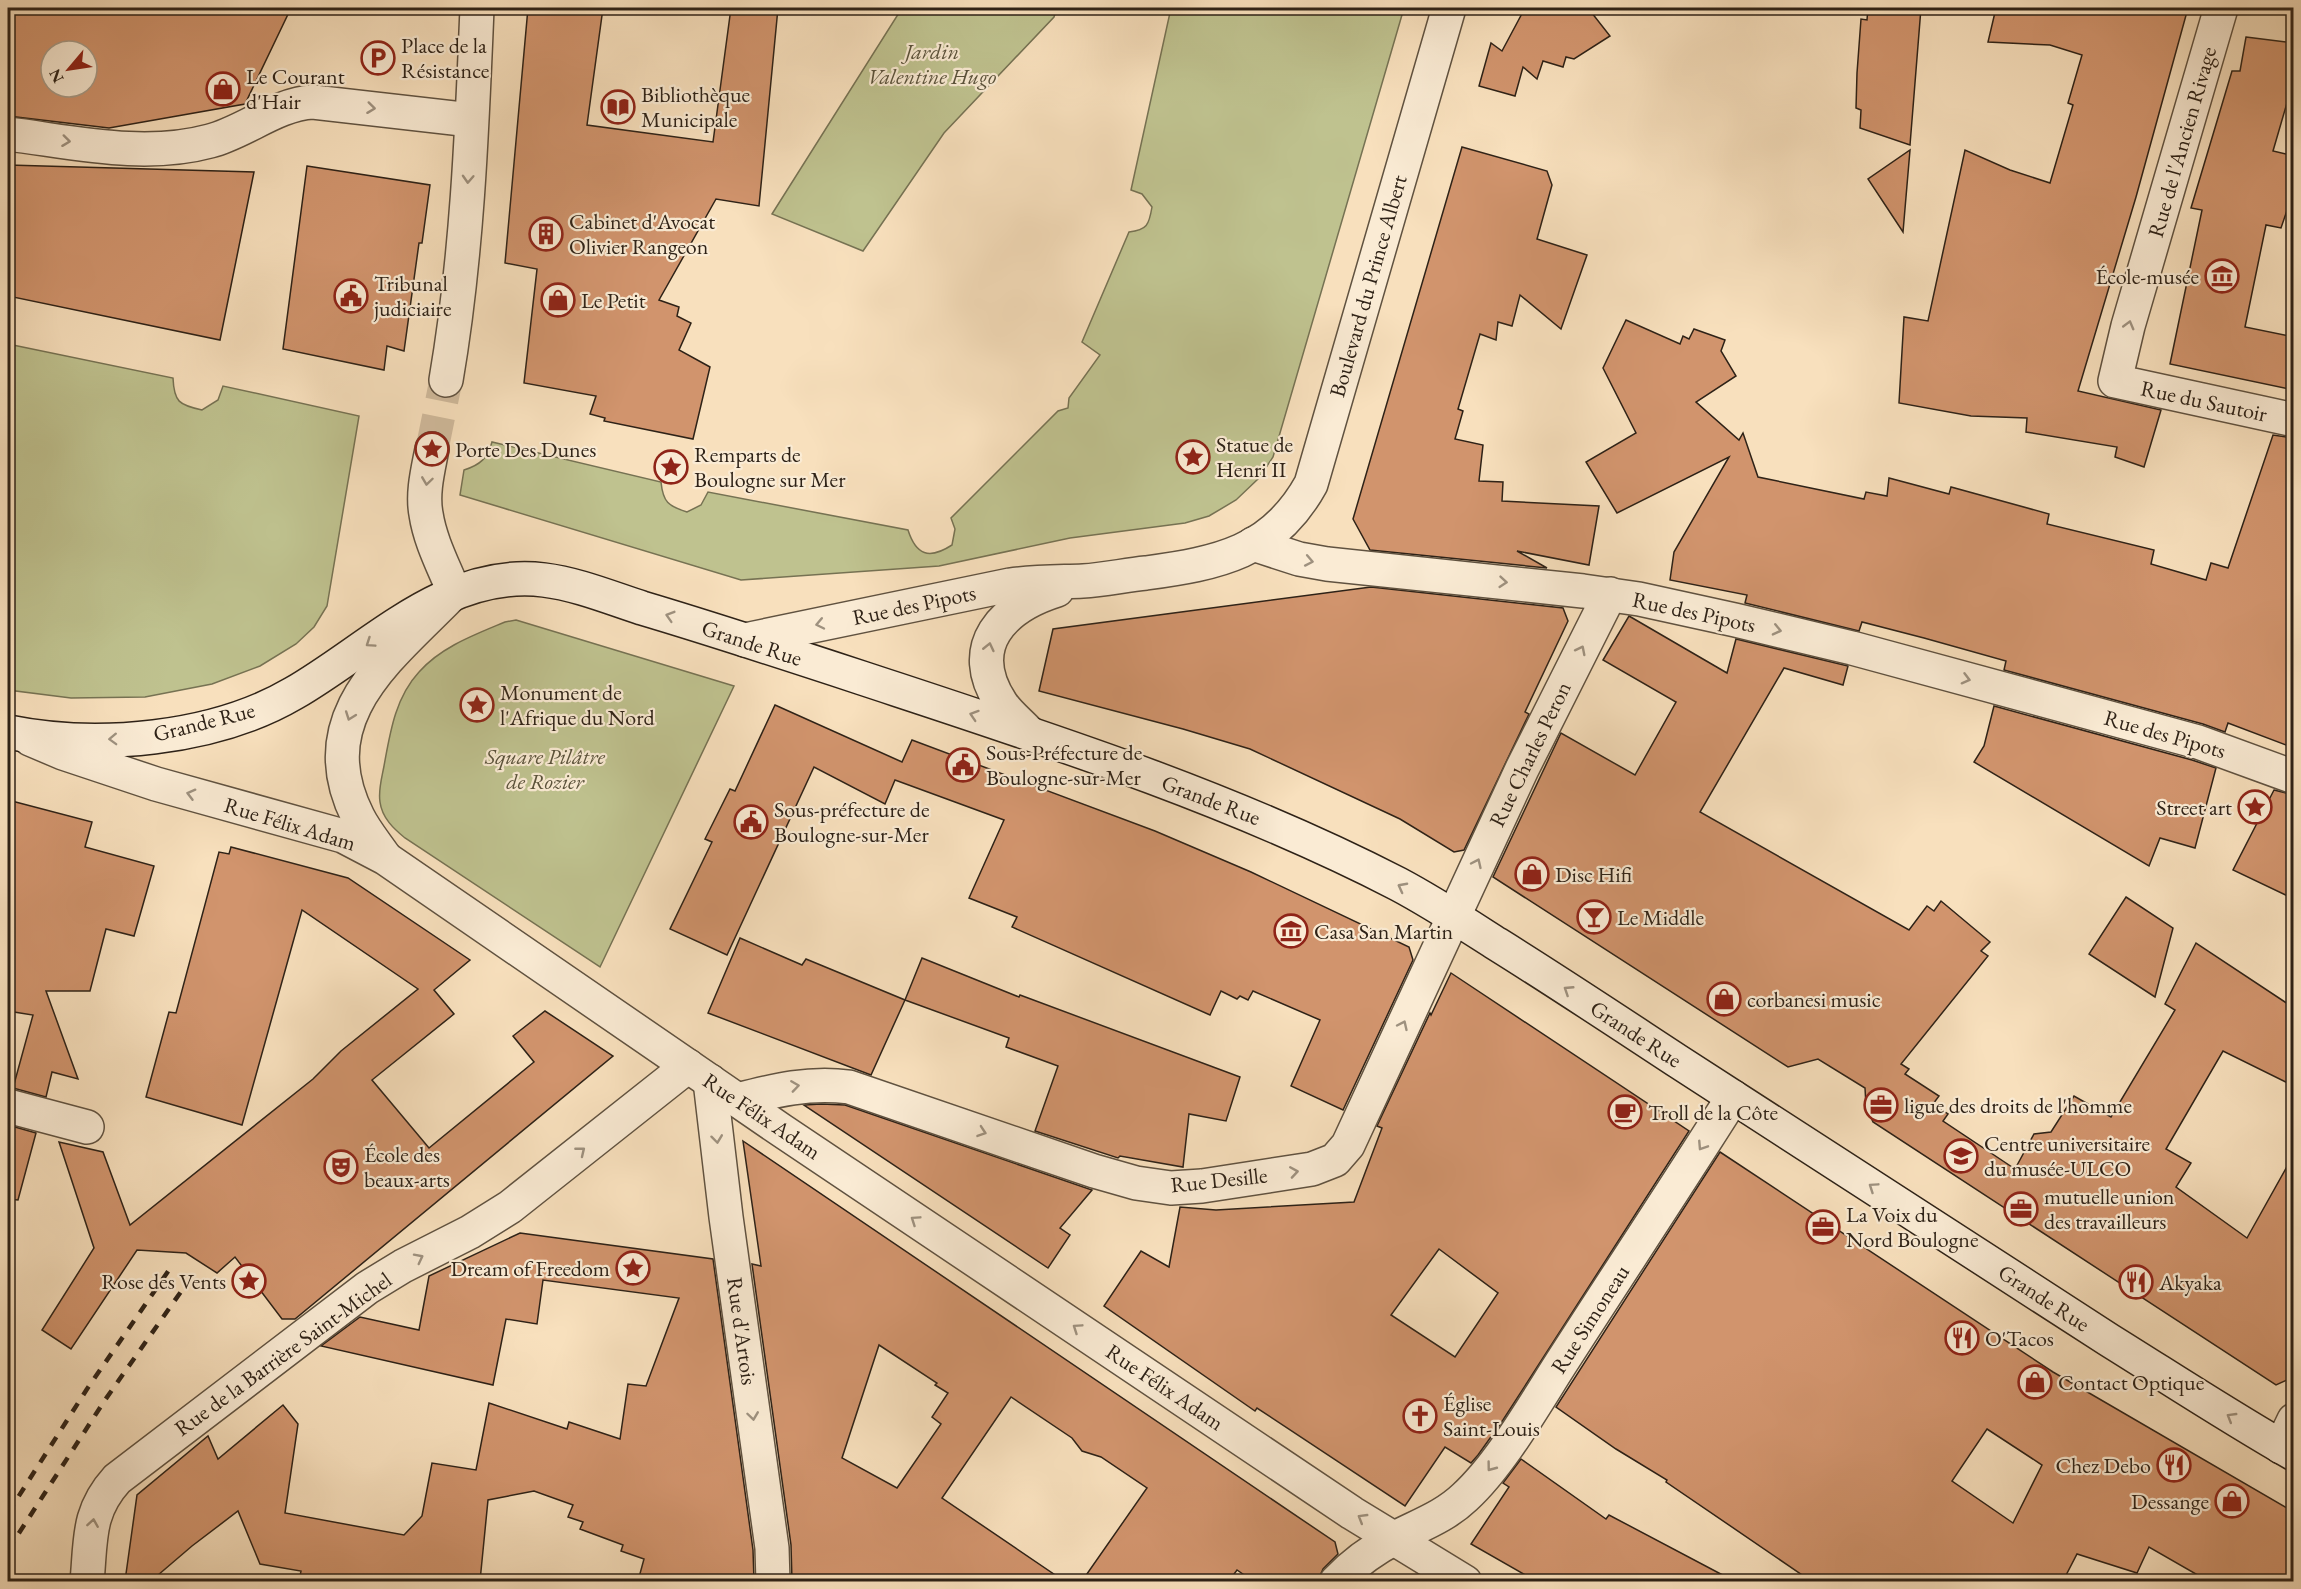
<svg xmlns="http://www.w3.org/2000/svg" width="2301" height="1589" viewBox="0 0 2301 1589" font-family="'EB Garamond',serif">
  <rect width="100%" height="100%" fill="#f8e0bd"/>
  <filter id="stains"><feTurbulence type="fractalNoise" baseFrequency=".00333" numOctaves="4"/><feColorMatrix values="0 0 0 0 .2 0 0 0 0 .09 0 0 0 0 .02 0 0 0 .5 -.17"/></filter>
  <radialGradient id="worn" r=".72"><stop offset=".6" stop-color="#630" stop-opacity="0"/><stop offset="1" stop-color="#630" stop-opacity=".3"/></radialGradient>
  <g fill="#bfc28f" stroke="#767253" stroke-width="1.5">
    <path d="M902 8H1057L1054 17 944 133 863 251 772 214Z"/>
    <path d="M1171 8H1404L1273 457 1259 478 1236 500 1209 516 1185 523 1070 538 939 566 741 580 460 495 464 470C480 465 488 458 492 442L661 482C663 502 668 506 687 512L701 505 708 492 908 530C916 555 929 560 952 545L955 529 951 518 1058 411 1068 408 1069 398 1100 355 1082 342 1129 232C1147 230 1149 225 1152 207L1142 194 1131 190Z"/>
    <path d="M8 344 173 378C174 402 179 405 202 410L218 400 223 386 359 416 327 606 314 627 296 644 260 666 212 684 145 697 71 698 8 690Z"/>
    <path d="M516 620 734 686 600 967 405 838C394 829 382 818 380 802 378 790 382 777 384 766 390 733 395 698 419 672 441 647 474 635 505 622Z"/>
  </g>
  <g fill="#d1946d" stroke="#2e2217" stroke-width="1.5" fill-rule="evenodd">
    <path d="M8 8H291L245 104 109 128 8 116ZM51 51H87V87H51Z"/>
    <path d="M528 8H603L587 125 713 142 731 8H778L759 206 716 199 659 300 679 307 677 316 691 323 679 350 710 367 693 439 604 421 605 418 590 414 596 396 524 383 537 269 505 263Z"/>
    <path d="M1525 8H1588L1610 36 1574 59 1566 57 1563 67 1543 61 1537 79 1523 67 1515 96 1479 86 1491 43 1502 51Z"/>
    <path d="M1868 8H1921L1910 145 1860 128 1861 110 1856 108 1857 73 1861 19 1867 20Z"/>
    <path d="M1996 8H2188L2136 197 2078 391 2161 410 2144 467 2115 457 2117 447 2026 432 2027 418 1971 416 1899 403 1904 317 1928 321 1965 150 2010 170 2050 183 2073 105 2068 103 2082 55 2050 45 1988 42Z"/>
    <path d="M2246 37 2294 43 2289 96 2273 151 2294 156V190L2281 228 2266 225 2245 327 2294 337V390L2170 364 2202 210 2191 208 2232 71H2240Z"/>
    <path d="M1462 147 1547 171 1552 185 1537 239 1587 255 1561 329 1520 295 1512 326 1498 322 1496 340 1480 334 1458 409 1463 411 1455 439 1483 445 1479 481 1503 482 1502 501 1599 506 1589 565 1517 551 1547 568 1370 550 1353 519Z"/>
    <path d="M1910 150 1903 232 1868 179Z"/>
    <path d="M8 165 254 172 220 340 8 296Z"/>
    <path d="M307 166 430 185 422 243H419L404 351 387 346 384 370 283 349Z"/>
    <path d="M1626 320 1680 344 1683 336 1689 339 1694 329 1725 340 1721 351 1736 376 1696 402 1739 440 1743 433 1758 477 1864 499 1866 492 1887 496 1889 478 1949 494 1951 487 2049 514 2047 524 2154 550 2151 564 2206 580 2211 563 2228 568 2273 435 2294 438V748L2228 723 2225 732 2203 724 2004 670 2006 661 1924 638 1862 622 1859 631 1745 603 1747 595 1670 580 1674 552 1729 457 1617 513 1586 462 1636 433 1603 368Z"/>
    <path d="M1371 587 1563 608 1568 621 1525 712 1529 714 1464 850 1454 852 1400 819 1250 749 1183 729 1039 691 1053 629Z"/>
    <path d="M1629 616 1727 673 1736 639 1848 666 1843 685 1784 668 1700 812 1909 930 1927 906 1934 911 1941 901 1990 942 1981 951 1988 956 1901 1064 1909 1069 1905 1074 1939 1096 1933 1104 1948 1114 1943 1121 2015 1169 2034 1134 2051 1132 2074 1096 2111 1117 2175 1010 2165 1004 2196 943 2294 1008V1086L2223 1051 2166 1149 2191 1163 2176 1187 2247 1238 2294 1154V1370L2289 1379 2276 1385 1873 1122 1866 1106 1865 1088 1818 1059 1788 1067 1493 877 1561 733 1635 775 1676 702 1603 660Z"/>
    <path d="M775 705 902 762 912 740 1155 831 1251 872 1409 947 1413 960 1343 1110 1291 1086 1320 1020 1253 991 1248 1000 1240 996 1237 999 1221 991 1210 1015 1012 927 1017 917 969 898 1004 820 895 780 885 804 814 767 727 955 670 929 712 842 705 839 730 789 735 791Z"/>
    <path d="M1994 706 2192 760 2216 768 2195 848 2160 838 2149 866 1974 762 1984 746Z"/>
    <path d="M2274 790 2294 795V899L2233 870Z"/>
    <path d="M8 800 92 822 85 847 154 866 134 936 106 929 90 991H46L78 1079 52 1072 46 1097 13 1088 33 1015 8 1011Z"/>
    <path d="M231 847 348 878 470 960 434 990 454 1014 372 1080 429 1148 534 1062 513 1036 545 1011 613 1056 295 1319H282L235 1257 217 1273 186 1253 137 1250 71 1349 42 1330 94 1248 59 1142 103 1152 130 1225 313 1079 341 1051 418 989 302 910 242 1125 146 1097 169 1012 176 1013 219 852 229 854Z"/>
    <path d="M2126 897 2173 928 2155 997 2089 954Z"/>
    <path d="M740 938 802 965 806 959 905 1000 871 1075 708 1013Z"/>
    <path d="M922 958 1019 997 1020 995 1240 1077 1226 1121 1189 1114 1183 1167 1120 1156 1118 1158 1035 1131 1058 1066 1006 1047 1009 1038 905 1000Z"/>
    <path d="M1451 973 1689 1131 1503 1420 1478 1455 1471 1463 1445 1447 1405 1506 1257 1408 1255 1411 1104 1306 1141 1251 1169 1267 1180 1207 1216 1210 1354 1202 1382 1128 1377 1126 1430 1013 1431 1015ZM1439 1249 1498 1293 1455 1357 1391 1315Z"/>
    <path d="M821 1104 845 1105 1092 1190 1060 1228 1070 1235 1048 1268 804 1105Z"/>
    <path d="M8 1125 36 1133 18 1200 8 1199Z"/>
    <path d="M743 1141 1335 1542 1338 1554 1323 1569 1318 1581H1253L1237 1570 1229 1581H1082L1147 1488 1101 1457 1082 1451 1072 1438 1011 1397 942 1498 1064 1581H792L791 1545 752 1264 761 1266ZM879 1345 937 1383 935 1385 948 1393 932 1417 941 1424 897 1488 842 1458Z"/>
    <path d="M1720 1152 2053 1372 2294 1512V1581H2208L2149 1547 2137 1573 2077 1554 2063 1581H1811L1666 1482 1667 1480 1616 1449 1556 1407ZM1987 1429 2042 1465 2013 1523 1952 1481Z"/>
    <path d="M520 1233 713 1259 753 1550 754 1581H638L644 1559 621 1551 623 1545 580 1529 583 1522 568 1517 573 1505 534 1491 488 1500 480 1581H299L301 1571 260 1564 238 1511 192 1546 151 1581H125L137 1495 208 1436 218 1459 283 1405 298 1424 285 1513 404 1535 422 1516 432 1463 476 1470 489 1403 567 1429 569 1422 620 1439 628 1384 646 1386 679 1298 543 1280 537 1324 506 1319 493 1385 321 1346 360 1317 419 1330 429 1276Z"/>
    <path d="M1521 1459 1606 1519 1609 1515 1734 1581H1536L1471 1544 1509 1487 1503 1483Z"/>
  </g>
  <g fill="none" stroke-linecap="round" stroke-linejoin="round">
    <path stroke="#d0ba9c" stroke-width="33" stroke-dasharray="33 16" stroke-linecap="butt" d="M432 449 446 380"/>
    <defs>
      <g id="street">
        <path d="M2221 8 2128 326 2115 381 2294 420"/>
        <path d="M8 134C73 142 144 159 210 141 245 132 276 104 313 102L471 120"/>
        <path d="M446 380C467 258 472 132 477 8"/>
        <path d="M1253 544 1299 559 1327 564 1583 591 1639 599 1735 620 1852 648 2198 742 2294 777"/>
        <path d="M745 640 1010 585C1034 582 1058 582 1083 581 1104 580 1125 575 1146 573 1218 563 1273 553 1311 484L1449 8"/>
        <path d="M1029 733C1020 723 1008 714 1001 703 964 646 1003 607 1057 590"/>
        <path d="M30 739 63 753 156 784 343 836 385 858 781 1130 1352 1513 1465 1582"/>
        <path d="M384 856C375 843 365 831 358 817 307 716 391 657 454 592 444 567 430 541 426 514 422 493 428 470 432 449"/>
        <path d="M710 1081 726 1217 772 1548 773 1582"/>
        <path d="M738 1100C776 1090 809 1082 849 1087L1094 1171 1136 1183 1171 1188 1202 1186 1312 1169 1335 1160 1348 1145 1522 769 1610 594"/>
        <path d="M8 1106 87 1127"/>
        <path d="M2281 1447 2294 1420"/>
        <path d="M87 1582C91 1540 87 1512 117 1479L367 1288 403 1266 470 1232 510 1207 688 1066"/>
        <path d="M1336 1582C1353 1564 1374 1549 1395 1538 1420 1525 1444 1517 1465 1497 1502 1463 1537 1400 1565 1357 1621 1270 1678 1184 1733 1097"/>
      </g>
      <path id="secondary" d="M8 732C97 750 214 740 294 693 372 648 446 568 544 580 577 584 611 598 642 608 716 630 789 654 862 678 1044 738 1227 796 1398 884 1432 902 1464 923 1497 944 1558 982 1618 1022 1679 1062 1822 1155 1965 1248 2109 1340 2170 1378 2231 1418 2294 1454"/>
    </defs>
    <use href="#street" stroke="#605240" stroke-width="36"/>
    <use href="#secondary" stroke="#2e2217" stroke-width="36"/>
    <use href="#street" stroke="#faebd4" stroke-width="33"/>
    <use href="#secondary" stroke="#faebd4" stroke-width="33"/>
    <g stroke="#2e2217" stroke-width="4.5" stroke-dasharray="10 10" stroke-linecap="butt">
      <path d="M8 1513 87 1389 169 1270"/>
      <path d="M8 1550 105 1400 187 1283"/>
    </g>
  </g>
  <defs><path id="oneway-chevron" d="M-2-3.5L2.5 0L-2 3.5" fill="none" stroke-width="1.6" stroke-linecap="round" stroke-linejoin="round" transform="scale(1.5)"/></defs>
  <g stroke="#9e917f">
    <use href="#oneway-chevron" transform="translate(371 108) rotate(7)"/>
    <use href="#oneway-chevron" transform="translate(66 141) rotate(7)"/>
    <use href="#oneway-chevron" transform="translate(468 179) rotate(93)"/>
    <use href="#oneway-chevron" transform="translate(2129 325) rotate(-75)"/>
    <use href="#oneway-chevron" transform="translate(427 481) rotate(98)"/>
    <use href="#oneway-chevron" transform="translate(1309 561) rotate(11)"/>
    <use href="#oneway-chevron" transform="translate(1503 582) rotate(5)"/>
    <use href="#oneway-chevron" transform="translate(670 616) rotate(-163)"/>
    <use href="#oneway-chevron" transform="translate(820 624) rotate(168)"/>
    <use href="#oneway-chevron" transform="translate(1777 630) rotate(13)"/>
    <use href="#oneway-chevron" transform="translate(370 643) rotate(146)"/>
    <use href="#oneway-chevron" transform="translate(989 647) rotate(-77)"/>
    <use href="#oneway-chevron" transform="translate(1581 650) rotate(-63)"/>
    <use href="#oneway-chevron" transform="translate(1966 679) rotate(15)"/>
    <use href="#oneway-chevron" transform="translate(974 715) rotate(-162)"/>
    <use href="#oneway-chevron" transform="translate(350 716) rotate(110)"/>
    <use href="#oneway-chevron" transform="translate(113 739) rotate(178)"/>
    <use href="#oneway-chevron" transform="translate(191 794) rotate(-165)"/>
    <use href="#oneway-chevron" transform="translate(1477 863) rotate(-65)"/>
    <use href="#oneway-chevron" transform="translate(1402 887) rotate(-152)"/>
    <use href="#oneway-chevron" transform="translate(1568 990) rotate(-147)"/>
    <use href="#oneway-chevron" transform="translate(1403 1025) rotate(-65)"/>
    <use href="#oneway-chevron" transform="translate(795 1086) rotate(-8)"/>
    <use href="#oneway-chevron" transform="translate(982 1132) rotate(19)"/>
    <use href="#oneway-chevron" transform="translate(717 1139) rotate(83)"/>
    <use href="#oneway-chevron" transform="translate(1702 1146) rotate(123)"/>
    <use href="#oneway-chevron" transform="translate(581 1151) rotate(-39)"/>
    <use href="#oneway-chevron" transform="translate(1294 1172) rotate(-9)"/>
    <use href="#oneway-chevron" transform="translate(1873 1187) rotate(-146)"/>
    <use href="#oneway-chevron" transform="translate(915 1220) rotate(-146)"/>
    <use href="#oneway-chevron" transform="translate(419 1258) rotate(-27)"/>
    <use href="#oneway-chevron" transform="translate(1077 1328) rotate(-146)"/>
    <use href="#oneway-chevron" transform="translate(753 1416) rotate(82)"/>
    <use href="#oneway-chevron" transform="translate(2231 1417) rotate(-149)"/>
    <use href="#oneway-chevron" transform="translate(1491 1467) rotate(127)"/>
    <use href="#oneway-chevron" transform="translate(1362 1518) rotate(-149)"/>
    <use href="#oneway-chevron" transform="translate(93 1523) rotate(-81)"/>
  </g>
  <defs>
    <symbol id="parking-ring" viewBox="-11 -11 22 22"><circle r="9.5" fill="#faebd4" stroke="#8f2418" stroke-width="1.5"/><path d="M-3.5-5.5H1a3.5 3.5 0 0 1 0 7H-1V5.5H-3.5ZM-1-3.4V-.6H.8a1.4 1.4 0 0 0 0-2.8Z" fill="#8f2418"/></symbol>
    <symbol id="shop-ring" viewBox="-11 -11 22 22"><circle r="9.5" fill="#faebd4" stroke="#8f2418" stroke-width="1.5"/><path d="M-5-2.5h2.3a2.7 3.5 0 0 1 5.4 0H5L5.5 6h-11ZM-1.5-2.5h3a1.5 2.3 0 0 0-3 0Z" fill="#8f2418"/></symbol>
    <symbol id="library-ring" viewBox="-11 -11 22 22"><circle r="9.5" fill="#faebd4" stroke="#8f2418" stroke-width="1.5"/><path d="M-6-4Q-3-5.5-.7-3.5V5Q-3 3-6 4ZM6-4Q3-5.5 .7-3.5V5Q3 3 6 4Z" fill="#8f2418"/></symbol>
    <symbol id="building-ring" viewBox="-11 -11 22 22"><circle r="9.5" fill="#faebd4" stroke="#8f2418" stroke-width="1.5"/><path d="M-4-6H4V6H1V3H-1V6H-4ZM-2.5-4.3h1.7v1.8h-1.7ZM.8-4.3h1.7v1.8H.8ZM-2.5-1h1.7V.8h-1.7ZM.8-1h1.7V.8H.8Z" fill="#8f2418"/></symbol>
    <symbol id="museum-ring" viewBox="-11 -11 22 22"><circle r="9.5" fill="#faebd4" stroke="#8f2418" stroke-width="1.5"/><path d="M0-6L6-3V-2H-6V-3ZM-5-1h2V3h-2ZM-1-1h2V3h-2ZM3-1h2V3H3ZM-6 4H6V6H-6Z" fill="#8f2418"/></symbol>
    <symbol id="civic-ring" viewBox="-11 -11 22 22"><circle r="9.5" fill="#faebd4" stroke="#8f2418" stroke-width="1.5"/><path d="M-.6-6.5H3V-4.5H.6V-3L4-1V1h2V6H-6V1h2V-1L-.6-3ZM-1.2 2.5V6h2.4V2.5Z" fill="#8f2418"/></symbol>
    <symbol id="sight-ring" viewBox="-11 -11 22 22"><circle r="9.5" fill="#faebd4" stroke="#8f2418" stroke-width="1.5"/><path d="M0-6L1.8-2.2L6-1.7L2.9 1.2L3.7 5.4L0 3.3L-3.7 5.4L-2.9 1.2L-6-1.7L-1.8-2.2Z" fill="#8f2418"/></symbol>
    <symbol id="bar-ring" viewBox="-11 -11 22 22"><circle r="9.5" fill="#faebd4" stroke="#8f2418" stroke-width="1.5"/><path d="M-6-5H6L.8 .8V4.5H3.5V6h-7V4.5H-.8V.8Z" fill="#8f2418"/></symbol>
    <symbol id="office-ring" viewBox="-11 -11 22 22"><circle r="9.5" fill="#faebd4" stroke="#8f2418" stroke-width="1.5"/><path d="M-6-3h4V-5.5h4V-3h4V5H-6ZM-1-4.5V-3h2v-1.5ZM-6 0V1H6V0Z" fill="#8f2418"/></symbol>
    <symbol id="cafe-ring" viewBox="-11 -11 22 22"><circle r="9.5" fill="#faebd4" stroke="#8f2418" stroke-width="1.5"/><path d="M-5.5-4.5H6V0H3Q3 3.5 0 3.5H-2.5Q-5.5 3.5-5.5 0ZM3-3.2v2h1.7v-2ZM-6 4.5H4V6H-6Z" fill="#8f2418"/></symbol>
    <symbol id="university-ring" viewBox="-11 -11 22 22"><circle r="9.5" fill="#faebd4" stroke="#8f2418" stroke-width="1.5"/><path d="M0-5L7-2L0 1L-7-2ZM-4 1L0 2.5L4 1V4Q0 6-4 4Z" fill="#8f2418"/></symbol>
    <symbol id="theatre-ring" viewBox="-11 -11 22 22"><circle r="9.5" fill="#faebd4" stroke="#8f2418" stroke-width="1.5"/><path d="M-5-5.5Q0-4 5-5.5V0Q5 5 0 6Q-5 5-5 0ZM-3.3-2.5H-1v1.5H-3.3ZM1-2.5H3.3v1.5H1ZM-2.8 1Q0 5.5 2.8 1Z" fill="#8f2418"/></symbol>
    <symbol id="restaurant-ring" viewBox="-11 -11 22 22"><circle r="9.5" fill="#faebd4" stroke="#8f2418" stroke-width="1.5"/><path d="M-5-6h1v4h1v-4h1v4h1v-4h1v5L-1.5 .5V6h-2V.5L-5-1ZM5-6V6H3V1.5H1.5Q1.5-4 5-6Z" fill="#8f2418"/></symbol>
    <symbol id="church-ring" viewBox="-11 -11 22 22"><circle r="9.5" fill="#faebd4" stroke="#8f2418" stroke-width="1.5"/><path d="M-1.2-6h2.4v3.5h3.3v2.4h-3.3V6h-2.4V-.1h-3.3v-2.4h3.3Z" fill="#8f2418"/></symbol>
  </defs>
  <g fill-rule="evenodd">
    <use href="#parking-ring" x="359" y="39" width="38" height="38"/>
    <use href="#shop-ring" x="204" y="70" width="38" height="38"/>
    <use href="#library-ring" x="599" y="88" width="38" height="38"/>
    <use href="#building-ring" x="527" y="215" width="38" height="38"/>
    <use href="#museum-ring" x="2203" y="257" width="38" height="38"/>
    <use href="#civic-ring" x="332" y="277" width="38" height="38"/>
    <use href="#shop-ring" x="539" y="281" width="38" height="38"/>
    <use href="#sight-ring" x="413" y="430" width="38" height="38"/>
    <use href="#sight-ring" x="1174" y="438" width="38" height="38"/>
    <use href="#sight-ring" x="652" y="448" width="38" height="38"/>
    <use href="#sight-ring" x="458" y="686" width="38" height="38"/>
    <use href="#civic-ring" x="944" y="746" width="38" height="38"/>
    <use href="#sight-ring" x="2236" y="788" width="38" height="38"/>
    <use href="#civic-ring" x="732" y="803" width="38" height="38"/>
    <use href="#shop-ring" x="1513" y="855" width="38" height="38"/>
    <use href="#bar-ring" x="1575" y="898" width="38" height="38"/>
    <use href="#museum-ring" x="1272" y="912" width="38" height="38"/>
    <use href="#shop-ring" x="1705" y="980" width="38" height="38"/>
    <use href="#office-ring" x="1862" y="1086" width="38" height="38"/>
    <use href="#cafe-ring" x="1606" y="1093" width="38" height="38"/>
    <use href="#university-ring" x="1942" y="1137" width="38" height="38"/>
    <use href="#theatre-ring" x="322" y="1148" width="38" height="38"/>
    <use href="#office-ring" x="2002" y="1190" width="38" height="38"/>
    <use href="#office-ring" x="1804" y="1208" width="38" height="38"/>
    <use href="#sight-ring" x="614" y="1249" width="38" height="38"/>
    <use href="#sight-ring" x="230" y="1262" width="38" height="38"/>
    <use href="#restaurant-ring" x="2117" y="1263" width="38" height="38"/>
    <use href="#restaurant-ring" x="1943" y="1319" width="38" height="38"/>
    <use href="#shop-ring" x="2016" y="1363" width="38" height="38"/>
    <use href="#church-ring" x="1401" y="1397" width="38" height="38"/>
    <use href="#restaurant-ring" x="2155" y="1446" width="38" height="38"/>
    <use href="#shop-ring" x="2213" y="1482" width="38" height="38"/>
  </g>
  <g text-anchor="middle" dominant-baseline="central" stroke-width="4.5" stroke-linejoin="round" paint-order="stroke">
    <g font-size="22" fill="#2e2217" stroke="#faebd4" text-anchor="start">
      <text x="401" y="45">Place de la<tspan x="401" dy="25">Résistance</tspan></text>
      <text x="246" y="76">Le Courant<tspan x="246" dy="25">d'Hair</tspan></text>
      <text x="641" y="94">Bibliothèque<tspan x="641" dy="25">Municipale</tspan></text>
      <text x="569" y="221">Cabinet d'Avocat<tspan x="569" dy="25">Olivier Rangeon</tspan></text>
      <text x="2199" y="276" text-anchor="end">École-musée</text>
      <text x="374" y="283">Tribunal<tspan x="374" dy="25">judiciaire</tspan></text>
      <text x="581" y="300">Le Petit</text>
      <text x="1216" y="444">Statue de<tspan x="1216" dy="25">Henri II</tspan></text>
      <text x="455" y="449">Porte Des Dunes</text>
      <text x="694" y="454">Remparts de<tspan x="694" dy="25">Boulogne sur Mer</tspan></text>
      <text x="500" y="692">Monument de<tspan x="500" dy="25">l'Afrique du Nord</tspan></text>
      <text x="986" y="752">Sous-Préfecture de<tspan x="986" dy="25">Boulogne-sur-Mer</tspan></text>
      <text x="2232" y="807" text-anchor="end">Street art</text>
      <text x="774" y="809">Sous-préfecture de<tspan x="774" dy="25">Boulogne-sur-Mer</tspan></text>
      <text x="1555" y="874">Disc Hifi</text>
      <text x="1617" y="917">Le Middle</text>
      <text x="1314" y="931">Casa San Martin</text>
      <text x="1747" y="999">corbanesi music</text>
      <text x="1904" y="1105">ligue des droits de l'homme</text>
      <text x="1648" y="1112">Troll de la Côte</text>
      <text x="1984" y="1143">Centre universitaire<tspan x="1984" dy="25">du musée-ULCO</tspan></text>
      <text x="364" y="1154">École des<tspan x="364" dy="25">beaux-arts</tspan></text>
      <text x="2044" y="1196">mutuelle union<tspan x="2044" dy="25">des travailleurs</tspan></text>
      <text x="1846" y="1214">La Voix du<tspan x="1846" dy="25">Nord Boulogne</tspan></text>
      <text x="610" y="1268" text-anchor="end">Dream of Freedom</text>
      <text x="226" y="1281" text-anchor="end">Rose des Vents</text>
      <text x="2159" y="1282">Akyaka</text>
      <text x="1985" y="1338">O'Tacos</text>
      <text x="2058" y="1382">Contact Optique</text>
      <text x="1443" y="1403">Église<tspan x="1443" dy="25">Saint-Louis</tspan></text>
      <text x="2151" y="1465" text-anchor="end">Chez Debo</text>
      <text x="2209" y="1501" text-anchor="end">Dessange</text>
    </g>
    <g font-size="22" font-style="italic" fill="#5a523b" stroke="#faebd4">
      <text x="932" y="51">Jardin<tspan x="932" dy="25">Valentine Hugo</tspan></text>
      <text x="545" y="756">Square Pilâtre<tspan x="545" dy="25">de Rozier</tspan></text>
    </g>
    <g font-size="22" fill="#2e2217" stroke="#faebd4">
      <text transform="translate(2182 142) rotate(-74)">Rue de l'Ancien Rivage</text>
      <text transform="translate(1368 286) rotate(-74)">Boulevard du Prince Albert</text>
      <text transform="translate(2204 401) rotate(12)">Rue du Sautoir</text>
      <text transform="translate(914 605) rotate(-12)">Rue des Pipots</text>
      <text transform="translate(1694 612) rotate(12)">Rue des Pipots</text>
      <text transform="translate(752 643) rotate(18)">Grande Rue</text>
      <text transform="translate(204 722) rotate(-14)">Grande Rue</text>
      <text transform="translate(2165 734) rotate(16)">Rue des Pipots</text>
      <text transform="translate(1530 754) rotate(-64)">Rue Charles Peron</text>
      <text transform="translate(1211 800) rotate(21)">Grande Rue</text>
      <text transform="translate(290 824) rotate(17)">Rue Félix Adam</text>
      <text transform="translate(1636 1034) rotate(33)">Grande Rue</text>
      <text transform="translate(762 1116) rotate(34)">Rue Félix Adam</text>
      <text transform="translate(1219 1180) rotate(-6)">Rue Desille</text>
      <text transform="translate(2044 1298) rotate(33)">Grande Rue</text>
      <text transform="translate(1590 1319) rotate(-57)">Rue Simoneau</text>
      <text transform="translate(742 1331) rotate(82)">Rue d'Artois</text>
      <text transform="translate(283 1354) rotate(-36)">Rue de la Barrière Saint-Michel</text>
      <text transform="translate(1165 1387) rotate(34)">Rue Félix Adam</text>
    </g>
  </g>
  <rect width="2301" height="1589" fill="none" stroke="#f8e0bd" stroke-width="30"/>
  <rect x="9" y="9" width="2283" height="1571" fill="none" stroke="#2e2217" stroke-width="3"/>
  <rect x="15" y="15" width="2271" height="1559" fill="none" stroke="#2e2217" stroke-width="1.5"/>
  <g transform="translate(69 69) rotate(241)"><circle r="28" fill="#faebd4" stroke="#a89b88" stroke-width="1.5"/>
  <path d="M0-4.5L10 22L0 15L-10 22Z" fill="#8f2418"/>
  <text y="-9" font-size="16" font-weight="bold" text-anchor="middle" fill="#2e2217">N</text>
  </g>
  <rect width="100%" height="100%" filter="url(#stains)"/>
  <rect width="100%" height="100%" fill="url(#worn)"/>
</svg>
